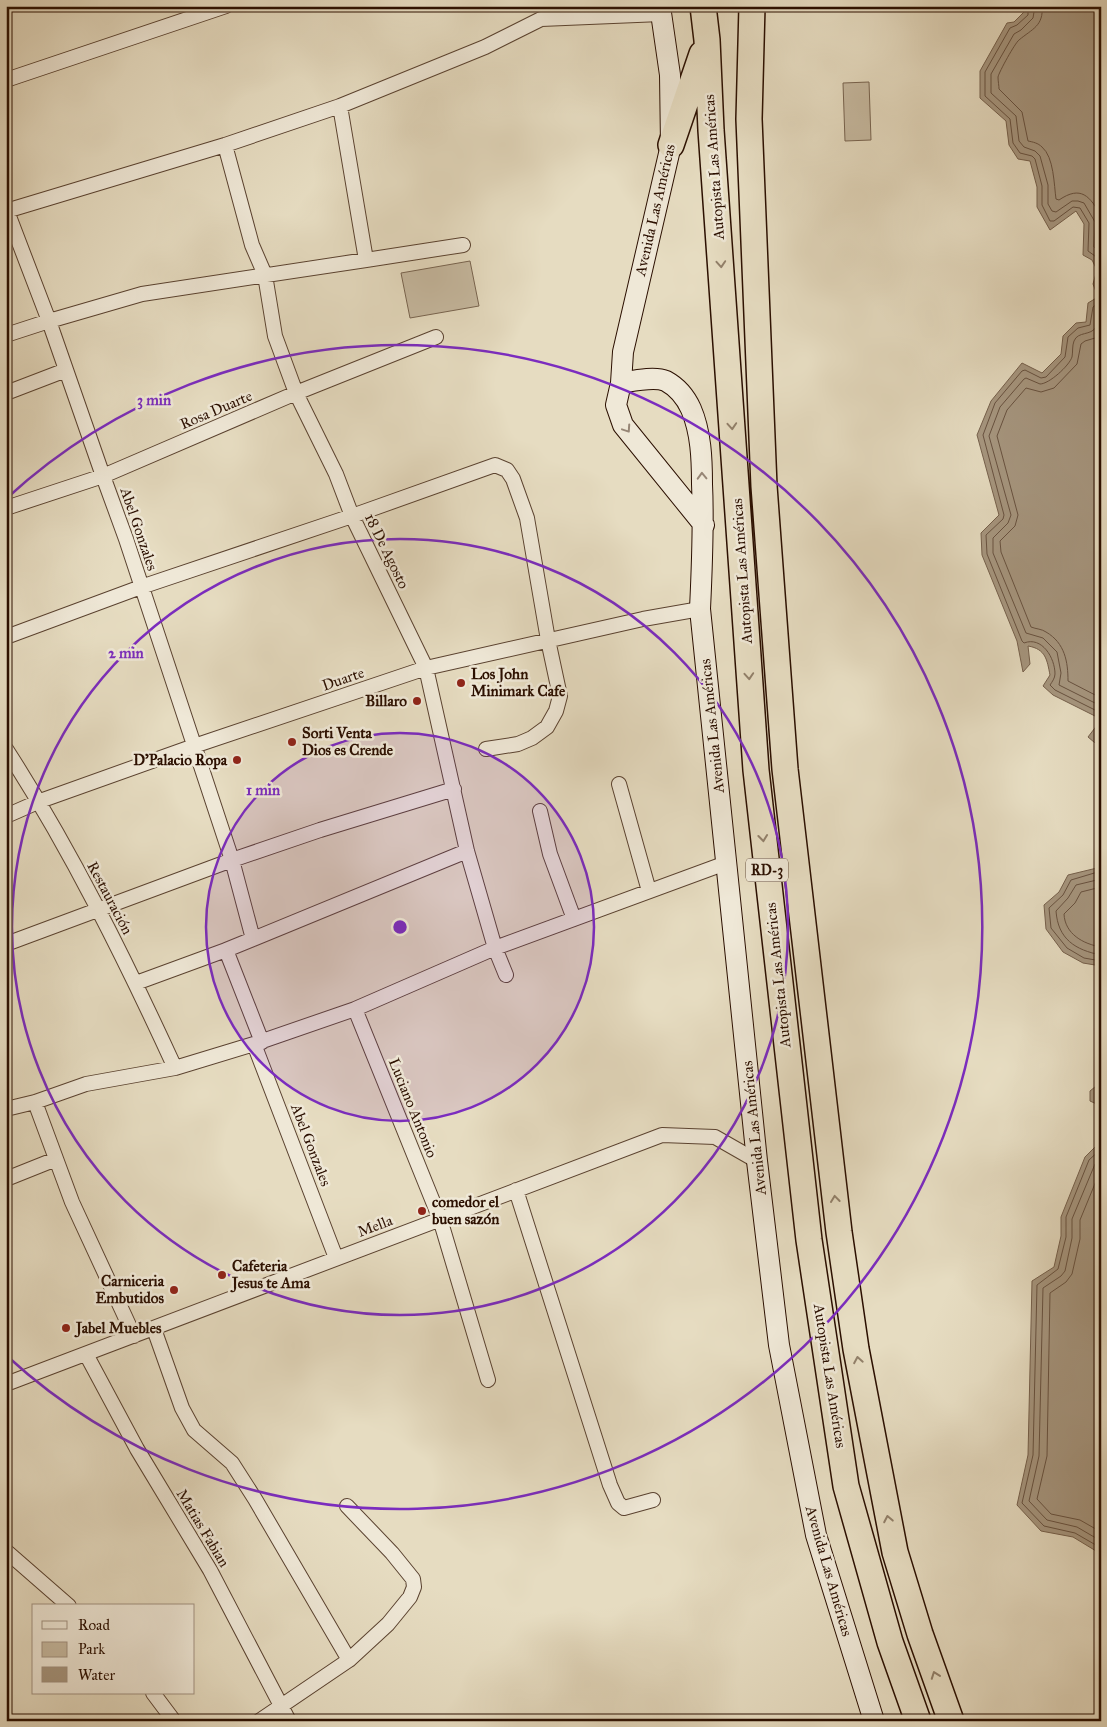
<svg xmlns="http://www.w3.org/2000/svg" width="1107" height="1727" viewBox="0 0 1107 1727" font-family="'IM FELL Great Primer',serif">
<style>
.green{fill:#c6b9a0;stroke:#786450}
.water{fill:#a6967f;stroke:#75604c}
.lines{fill:none;stroke-linecap:round;stroke-linejoin:round}
.shore{stroke:#685240;stroke-width:1}
.street-casing{stroke:#5a4230;stroke-width:16}
.secondary-casing{stroke:#2b0f00;stroke-width:22}
.highway-casing{stroke:#2b0f00;stroke-width:28}
.street{stroke:#efe8d7;stroke-width:14}
.secondary{stroke:#efe8d7;stroke-width:20}
.highway{stroke:#e6dcc1;stroke-width:25}
.oneway{stroke:#92806a}
.oneway2{stroke:#978676}
.ring{fill:none;stroke:#7b2cbf;stroke-width:2.5}
.poi-dot{fill:#8f2418;stroke:#efe8d7;stroke-width:2}
.labels{text-anchor:middle;dominant-baseline:central;stroke-width:5;stroke-linejoin:round;paint-order:stroke}
.shield{fill:#efe8d7;stroke:#665040;stroke-width:1}
.shield-label{font-size:14px;font-weight:bold;fill:#2b0f00}
.street-label{font-size:15px;fill:#2b0f00;stroke:#efe8d7}
.poi-label{font-size:15px;font-weight:bold;fill:#2b0f00;stroke:#efe8d7;text-anchor:start}
.centre{fill:#7b2cbf;stroke:#efe8d7;stroke-width:2.5}
.ring-label{font-size:15px;text-anchor:middle;font-weight:bold;fill:#7b2cbf;stroke:#efe8d7;stroke-width:5;stroke-linejoin:round;paint-order:stroke}
</style>
<rect width="100%" height="100%" fill="#e6dcc1"/>
<filter id="stains"><feTurbulence type="fractalNoise" baseFrequency=".004" numOctaves="4"/><feColorMatrix values="0 0 0 0 .2 0 0 0 0 .09 0 0 0 0 .02 0 0 0 .5 -.17"/></filter>
<radialGradient id="worn" r=".72"><stop offset=".6" stop-color="#630" stop-opacity="0"/><stop offset="1" stop-color="#630" stop-opacity=".3"/></radialGradient>
<!-- green -->
<path class="green" d="M869,82l2,58 -26,1 -2,-58z
M470,261l9,45 -69,12 -9,-45z"/>
<!-- water -->
<path class="water" d="M1024,6h77v713l-48,-24 -10,-9 7,-11c-3,-15 -4,-26 -22,-29l2,18 -7,8 -6,-31 -35,-86 -1,-22 18,-18 -22,-80 14,-34 31,-38 20,10 19,-19 2,-18 13,-13 10,-1 2,-19 10,-6 -5,-13 4,-14 -5,-10 -9,-5 1,-31 -8,-13 -26,19 -13,-23v-20l-7,-26 -12,-2 -9,-14 -3,-24 -26,-23v-27l27,-48 7,-1 10,-10z
M1101,720v28l-13,-11z
M1101,837v129l-18,-3 -20,-11 -17,-23 -2,-24 15,-13 9,-17 29,-7 -1,-28z
M1101,1082v24l-11,-5v-10z
M1101,1141v413l-28,-17 -32,-6 -24,-26 11,-50 4,-174 22,-14 7,-31v-19l24,-60z"/>
<g class="lines">
<!-- shore -->
<path class="shore" d="M1028,6v9l-11,10 -7,3 -25,44v24l25,23 3,24 7,10 12,3 3,3 7,27v19l8,16h4l19,-14 7,1 9,15 -1,28 7,5 6,11
M1035,6l-2,12 -12,12 -7,4 -23,40v19l25,23 3,25 5,6 11,4 5,5 8,29v19l4,7 4,1 16,-11h6l6,2 11,19 -1,25 7,6
M1042,6c2,20 -10,23 -23,34 -4,3 -20,32 -21,37 0,4 1,9 1,12l23,23 6,29c5,1 10,2 14,6 12,10 12,38 14,52l3,1c22,-15 31,-4 42,16
M1101,301l-8,6 -3,18 -12,3 -10,9 -3,20 -19,20 -5,1 -16,-8 -3,1 -27,32 -12,32 21,80 -1,4 -17,16 1,19 35,87 2,2c18,-7 31,15 31,31 0,4 -3,8 -5,11l5,5 46,23
M1101,309c-5,5 -2,12 -5,18 -5,9 -18,4 -22,14 -2,5 -1,11 -2,16 -3,9 -23,27 -32,27l-14,-6 -2,1 -24,28 -11,29 22,79 -3,8 -15,15v15l33,80 17,5 14,14 4,21 -2,12 42,21
M1101,333l-6,5 -10,3 -4,3 -4,20 -23,24 -13,4 -15,-4 -19,22 -10,26 21,79 -3,11 -15,15 1,11 30,75c5,2 11,2 15,5 19,11 22,30 22,49l33,17
M1101,871l-30,9 -8,15 -14,13 2,20 16,20 17,10 17,3
M1101,879l-25,6 -8,13 -12,13c2,28 19,39 45,44
M1101,887l-20,5 -6,11 -11,11c1,20 19,30 37,33
M1101,1149l-12,11 -23,57v20l-8,32 -21,16 -4,170 -11,48 22,23 31,7 26,15
M1101,1158l-6,6 -23,55v19l-7,33 -4,5 -18,12 -4,168 -10,45 18,19 30,7 24,14
M1101,1169l-21,51v19l-8,35 -6,8 -16,11 -3,163 -10,43 14,15 29,6 21,12"/>
<defs>
<path id="street" d="M6,80l220,-74
M225,145l27,100 13,30 10,61 21,57 40,81 16,42 74,152 41,183 28,97 11,27
M6,211l219,-66 115,-39 145,-59 56,-28 120,-5
M7,211l42,110 54,155 23,63 106,321 21,79 -27,11 36,92
M366,260l97,-15
M6,335l43,-14 93,-27 224,-34 -26,-154
M6,393l60,-23
M6,508l97,-32 193,-83 140,-56
M6,637l135,-50 211,-71 143,-51 12,5 6,9 14,39 21,122 12,56 -4,15 -9,16 -15,11 -14,6 -32,5
M6,749c65,101 119,210 169,319
M619,784l30,107
M540,811l10,43 24,65
M6,816l34,-15 154,-55 232,-78 217,-49 57,-10
M253,939l214,-88
M6,944l226,-84 88,-30 134,-41
M136,983l90,-33
M355,1009l85,210 48,161
M254,1044l82,214
M35,1102l37,100 62,134
M6,1109l29,-7 51,-18 89,-16 79,-24 101,-35 140,-61 231,-85
M6,1179l50,-20
M516,1190l94,295 8,18 6,5 29,-8
M154,1329l28,79 12,22 38,33 23,36 94,161
M86,1354l51,95 73,121 79,151
M6,1384l656,-249 53,2 42,24
M6,1551l63,55
M153,1693l21,28
M259,1721l90,-61 39,-36 22,-27 4,-10 -1,-8 -21,-26 -45,-47"/>
<path id="secondary" d="M660,6l10,69 1,70 -48,207 -2,31 -5,22 7,20 81,100
M621,383c12,-2 33,-7 45,-2 11,6 20,17 25,28 10,23 11,50 11,75 2,42 0,83 -2,125l57,552 22,184 37,190 58,186"/>
<path id="highway" d="M703,6l4,34 4,90 45,640 53,470 37,246 44,156 28,79
M752,6l-3,113 15,367 21,283 54,463 17,117 39,203 25,82 31,87
M671,145l31,-91"/>
</defs>
<!-- street casing -->
<use href="#street" class="street-casing"/>
<!-- secondary casing -->
<use href="#secondary" class="secondary-casing"/>
<!-- highway casing -->
<use href="#highway" class="highway-casing"/>
<!-- street -->
<use href="#street" class="street"/>
<!-- secondary -->
<use href="#secondary" class="secondary"/>
<!-- highway -->
<use href="#highway" class="highway"/>
</g>
<!-- one-way arrows -->
<defs><path id="oneway-chevron" d="M-2-3.5L2.5 0L-2 3.5" fill="none" stroke-width="1.6" stroke-linecap="round" stroke-linejoin="round" transform="scale(1.25)"/></defs>
<g class="oneway">
<use href="#oneway-chevron" transform="translate(721 264) rotate(86)"/>
<use href="#oneway-chevron" transform="translate(732 426) rotate(86)"/>
<use href="#oneway-chevron" transform="translate(749 676) rotate(86)"/>
<use href="#oneway-chevron" transform="translate(763 838) rotate(84)"/>
<use href="#oneway-chevron" transform="translate(835 1199) rotate(-97)"/>
<use href="#oneway-chevron" transform="translate(858 1360) rotate(-100)"/>
<use href="#oneway-chevron" transform="translate(888 1519) rotate(-101)"/>
<use href="#oneway-chevron" transform="translate(935 1675) rotate(-110)"/>
</g>
<g class="oneway2">
<use href="#oneway-chevron" transform="translate(627 429) rotate(56)"/>
<use href="#oneway-chevron" transform="translate(702 476) rotate(-92)"/>
</g>
<!-- distance rings -->
<circle cx="400" cy="927" r="194" fill="#7b2cbf" fill-opacity=".12"/>
<g class="ring">
<circle cx="400" cy="927" r="194"/>
<circle cx="400" cy="927" r="388"/>
<path d="M7 498A582 582 0 1 1 7 1356"/>
</g>
<!-- markers -->
<g class="poi-dot">
<circle cx="461" cy="683" r="5"/>
<circle cx="417" cy="701" r="5"/>
<circle cx="292" cy="742" r="5"/>
<circle cx="237" cy="760" r="5"/>
<circle cx="422" cy="1211" r="5"/>
<circle cx="222" cy="1275" r="5"/>
<circle cx="174" cy="1290" r="5"/>
<circle cx="66" cy="1328" r="5"/>
</g>
<g class="labels">
<!-- shield labels -->
<rect class="shield" x="746" y="858.5" width="42" height="23" rx="4"/>
<g class="shield-label">
<text x="767" y="870">RD-3</text>
</g>
<!-- street labels -->
<g class="street-label">
<text transform="translate(714 167) rotate(-94)">Autopista Las Américas</text>
<text transform="translate(655 210) rotate(-77)">Avenida Las Américas</text>
<text transform="translate(216 410) rotate(-23)">Rosa Duarte</text>
<text transform="translate(139 529) rotate(71)">Abel Gonzales</text>
<text transform="translate(387 551) rotate(64)">18 De Agosto</text>
<text transform="translate(742 571) rotate(-94)">Autopista Las Américas</text>
<text transform="translate(343 679) rotate(-19)">Duarte</text>
<text transform="translate(712 726) rotate(-96)">Avenida Las Américas</text>
<text transform="translate(110 898) rotate(62)">Restauración</text>
<text transform="translate(778 975) rotate(-96)">Autopista Las Américas</text>
<text transform="translate(413 1108) rotate(68)">Luciano Antonio</text>
<text transform="translate(754 1128) rotate(-96)">Avenida Las Américas</text>
<text transform="translate(311 1145) rotate(69)">Abel Gonzales</text>
<text transform="translate(375 1226) rotate(-21)">Mella</text>
<text transform="translate(830 1376) rotate(81)">Autopista Las Américas</text>
<text transform="translate(203 1528) rotate(59)">Matias Fabian</text>
<text transform="translate(829 1571) rotate(74)">Avenida Las Américas</text>
</g>
<!-- poi labels -->
<g class="poi-label">
<text x="471" y="674">Los John<tspan x="471" dy="17">Minimark Cafe</tspan></text>
<text x="407" y="701" text-anchor="end">Billaro</text>
<text x="302" y="733">Sorti Venta<tspan x="302" dy="17">Dios es Crende</tspan></text>
<text x="227" y="760" text-anchor="end">D'Palacio Ropa</text>
<text x="432" y="1202">comedor el<tspan x="432" dy="17">buen sazón</tspan></text>
<text x="232" y="1266">Cafeteria<tspan x="232" dy="17">Jesus te Ama</tspan></text>
<text x="164" y="1281" text-anchor="end">Carniceria<tspan x="164" dy="17">Embutidos</tspan></text>
<text x="76" y="1328">Jabel Muebles</text>
</g>
</g>
<circle cx="400" cy="927" r="8" class="centre"/>
<g class="ring-label">
<text x="154" y="405">3 min</text>
<text x="126" y="658">2 min</text>
<text x="263" y="795">1 min</text>
</g>
<!-- margin -->
<rect width="1107" height="1727" fill="none" stroke="#e6dcc1" stroke-width="25"/>
<rect x="8" y="8" width="1092" height="1712" fill="none" stroke="#2b0f00" stroke-width="2.5"/>
<rect x="12" y="12" width="1082" height="1702" fill="none" stroke="#2b0f00"/>
<!-- legend -->
<rect x="32" y="1604" width="162" height="90" fill="#efe8d7" stroke="#a19181"/>
<rect x="42" y="1621" width="25" height="8" fill="#efe8d7" stroke="#a19181"/>
<text x="78" y="1630" font-size="15" fill="#2b0f00">Road</text>
<rect x="42" y="1642" width="25" height="15" fill="#c6b9a0" stroke="#a19181"/>
<text x="78" y="1654" font-size="15" fill="#2b0f00">Park</text>
<rect x="42" y="1667" width="25" height="15" fill="#a6967f" stroke="#a19181"/>
<text x="78" y="1680" font-size="15" fill="#2b0f00">Water</text>
<rect width="100%" height="100%" filter="url(#stains)"/>
<rect width="100%" height="100%" fill="url(#worn)"/>
</svg>
